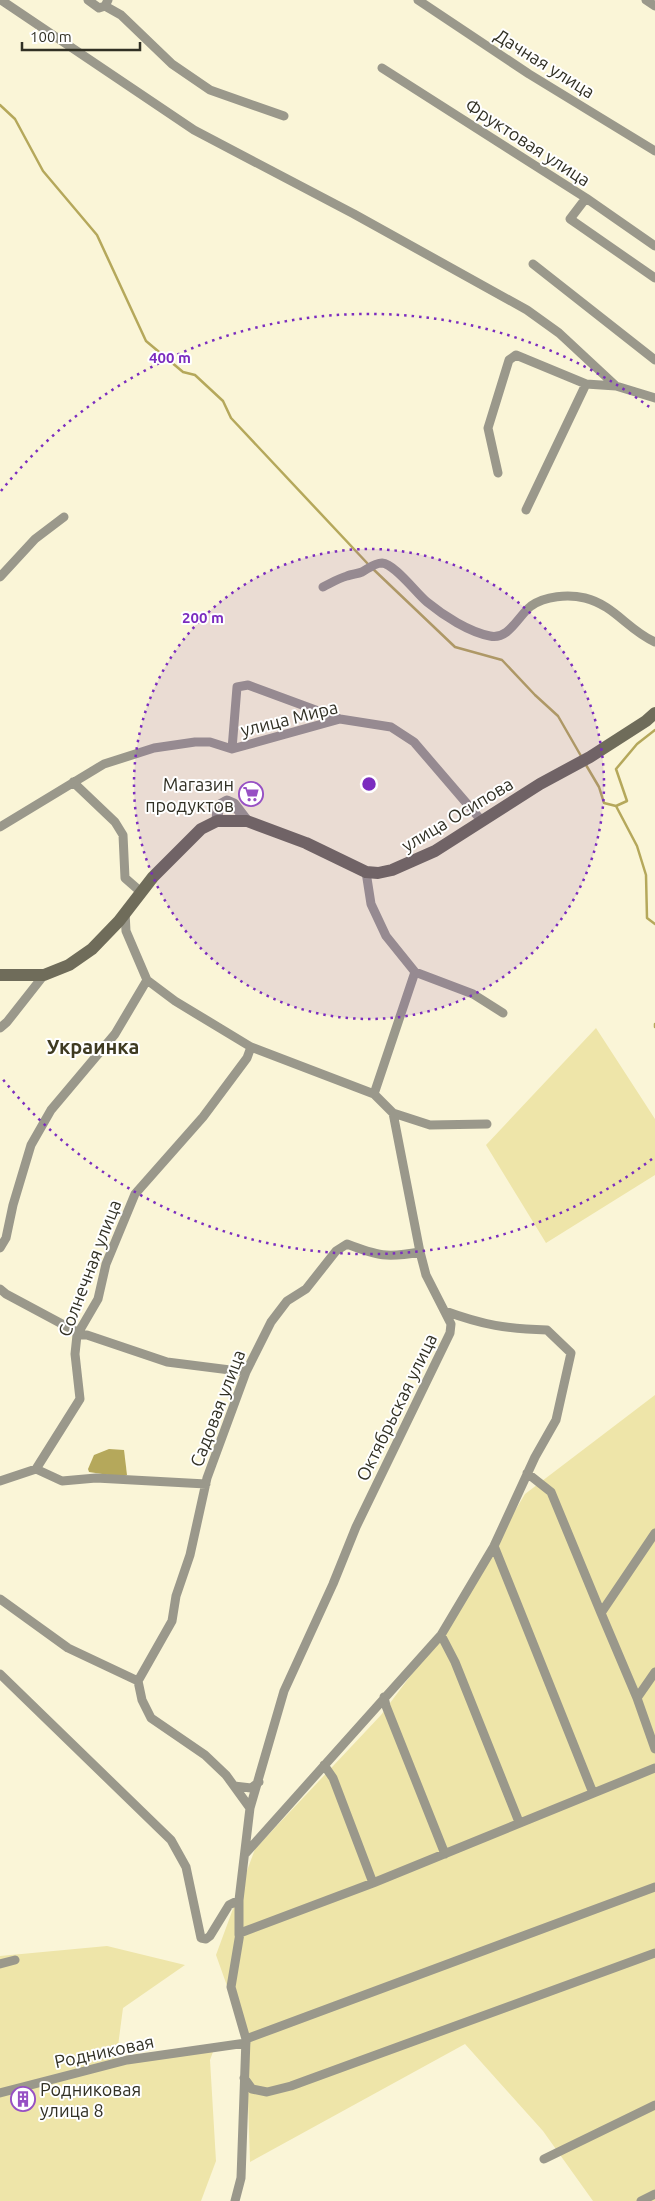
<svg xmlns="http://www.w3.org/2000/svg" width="655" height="2201" viewBox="0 0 655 2201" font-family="Ubuntu,sans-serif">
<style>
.green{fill:#eee5a9}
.water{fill:#b5a85b}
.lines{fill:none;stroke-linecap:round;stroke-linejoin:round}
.stream{stroke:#b5a85b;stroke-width:2.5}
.minor{stroke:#9a988b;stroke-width:9}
.tertiary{stroke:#9a988b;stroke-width:11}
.secondary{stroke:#6f6c5a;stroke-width:12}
.ring{fill:none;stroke:#7b2cbf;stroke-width:2.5;stroke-dasharray:2.5 5}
.labels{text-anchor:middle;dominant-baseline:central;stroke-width:4;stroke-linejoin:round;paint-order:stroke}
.street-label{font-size:18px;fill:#313024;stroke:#fff}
.poi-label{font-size:18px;fill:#313024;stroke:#fff;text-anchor:end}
.quarter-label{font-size:20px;font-weight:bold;fill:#3e3a21;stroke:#fff}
.centre{fill:#7b2cbf;stroke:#fff;stroke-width:2.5}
.ring-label{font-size:15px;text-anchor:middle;font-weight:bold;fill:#7b2cbf;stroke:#fff;stroke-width:4;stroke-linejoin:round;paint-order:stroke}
</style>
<rect width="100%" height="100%" fill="#faf5d7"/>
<!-- green -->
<path class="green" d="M596,1028l59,91v56l-109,68 -60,-98z
M655,1395v806h-62l-50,-70 -78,-87 -215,118 -4,-123 -30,-84 39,-106 126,-134 60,-80 84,-141z
M107,1946l78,19 -62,43 -7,53 98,-12 -4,11 6,101 -15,40h-201v-245z"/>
<!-- water -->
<path class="water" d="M109,1449l15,1 3,25 -5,2 -33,-5 -1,-3 6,-14z"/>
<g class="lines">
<!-- stream -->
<path class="stream" d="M0,105l15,14 28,52 54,64 49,106 37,31 12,3 28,26 8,17 137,146
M372,568l83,79 47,13 33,35 23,21 23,40
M586,765l13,22 5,16 12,3 21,40 9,29 1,43 8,6
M616,806l11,-5 -11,-32 21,-25 18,-14
M655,1024v3"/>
<!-- minor -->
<path class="minor" d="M1,0l193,130 160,84 173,96 32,23 57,53
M88,0l11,8 6,-2
M108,0l-3,6 16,9 51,49 38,26 74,26
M418,0l111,74 126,77
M646,0l9,6
M382,68l204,130 69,48
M586,198l-16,21 85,59
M533,264l122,96
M498,473l-10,-45 21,-68 7,-5 70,29 30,2 39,12
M526,510l60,-126
M0,577l35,-38 29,-22
M323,587c8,-4 16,-9 24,-11 5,-2 10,-2 15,-4 6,-3 12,-9 20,-9 13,1 34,30 45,39 17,14 42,30 63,34 19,4 28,-20 41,-30 14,-10 37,-12 54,-8 29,7 44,33 70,44
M232,749l5,-62 11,-2 92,34
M73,782l42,40 8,13 2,43 16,14
M0,827l104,-63 50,-16 41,-6h15l22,7 108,-30 51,8 23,15 67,78
M125,912l1,19 21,49 28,21 76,46 123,47
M415,972l58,22 30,19
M0,1028l7,-6 37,-47
M393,1113l37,12 57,-1
M0,1248l6,-10 7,-33 18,-60 20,-35 64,-76 32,-54
M0,1289l6,5 71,38v3h10l80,27 79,10
M36,1469l44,-70 -5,-45 2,-19 21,-36 8,-35 29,-70 68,-77 44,-59 4,-11
M527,1473l24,19 50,121
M0,1481l36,-12 26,12 34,-3 110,6
M655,1533l-54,80 36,85 18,-26
M494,1546l99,247
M0,1599l68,49 70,33
M441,1635l14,27 64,160
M0,1674l171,166 15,27 15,71 5,1 4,-3 19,-31 10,-5
M138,1681l34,-60 4,-25 14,-41 17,-77 39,-106 25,-50 16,-21 19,-12 30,-38 11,-7c31,12 40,14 73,8
M138,1681l4,19 9,18 54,37 21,20 24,33
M384,1697l2,9 59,148
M637,1698l18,51
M324,1765l9,13 40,105
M655,1768l-282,115 -133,50 -9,54 15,52 409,-152
M234,1786l17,2 8,-6
M245,1854l196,-219 53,-89 41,-89 21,-37 15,-67 -24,-23c-40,-1 -64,-5 -102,-19
M239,1935v-35l11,-92 34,-117 49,-107 23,-57 94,-194 1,-9 -25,-49 -6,-23 -27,-139 -19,-19 41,-122 -29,-36 -15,-32 -5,-32
M0,1964l15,-4
M244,2078l8,11 15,3 24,-6 364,-133
M0,2093l127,-33 119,-17
M544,2159l111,-54
M235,2201l6,-23 5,-139
M641,2201l14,-7"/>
<!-- tertiary -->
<path class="tertiary" d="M217,821l1,-15 9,-5 7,3 13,17"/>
<!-- secondary -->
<path class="secondary" d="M0,975h44l25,-10 23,-16 27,-28 34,-44 48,-48 16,-8h30l59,22 60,29 12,1 14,-3 43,-19 105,-67 50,-27 56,-36 9,-8"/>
</g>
<!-- distance rings -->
<circle cx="369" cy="784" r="235" fill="#7b2cbf" fill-opacity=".12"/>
<g class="ring">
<circle cx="369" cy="784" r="235"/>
<path d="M652 1159A470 470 0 0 1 1 1077M1 491A470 470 0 0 1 652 409"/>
</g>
<!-- icons -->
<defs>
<symbol id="supermarket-ring" viewBox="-11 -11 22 22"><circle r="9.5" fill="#fff" stroke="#9750c4" stroke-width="1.5"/><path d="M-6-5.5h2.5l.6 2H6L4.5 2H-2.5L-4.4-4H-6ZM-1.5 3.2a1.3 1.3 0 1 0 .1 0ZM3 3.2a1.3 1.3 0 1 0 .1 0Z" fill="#9750c4"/></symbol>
<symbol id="building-ring" viewBox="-11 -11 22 22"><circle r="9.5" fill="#fff" stroke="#9750c4" stroke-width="1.5"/><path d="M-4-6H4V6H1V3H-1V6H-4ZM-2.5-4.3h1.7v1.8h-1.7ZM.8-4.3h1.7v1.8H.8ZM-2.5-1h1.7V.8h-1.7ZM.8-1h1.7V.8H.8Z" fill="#9750c4"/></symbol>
</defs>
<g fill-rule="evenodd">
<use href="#supermarket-ring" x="237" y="780" width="28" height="28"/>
<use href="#building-ring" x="9" y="2085" width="28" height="28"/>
</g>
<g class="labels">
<!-- street labels -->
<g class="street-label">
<text transform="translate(545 63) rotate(32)">Дачная улица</text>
<text transform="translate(528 142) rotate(33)">Фруктовая улица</text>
<text transform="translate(289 718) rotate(-14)">улица Мира</text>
<text transform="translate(457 814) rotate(-31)">улица Осипова</text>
<text transform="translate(89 1268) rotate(-69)">Солнечная улица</text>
<text transform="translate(396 1407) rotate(-64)">Октябрьская улица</text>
<text transform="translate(217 1408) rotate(-69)">Садовая улица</text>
<text transform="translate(104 2051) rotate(-12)">Родниковая</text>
</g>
<!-- poi labels -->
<g class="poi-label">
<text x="234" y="784">Магазин<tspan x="234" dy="21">продуктов</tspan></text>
<text x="40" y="2089" text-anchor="start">Родниковая<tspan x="40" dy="21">улица 8</tspan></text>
</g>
<!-- quarter labels -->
<g class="quarter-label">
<text x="93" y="1046">Украинка</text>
</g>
</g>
<circle cx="369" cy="784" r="8" class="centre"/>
<g class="ring-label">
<text x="170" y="363">400 m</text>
<text x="203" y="623">200 m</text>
</g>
<!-- scale -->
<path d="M22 42v8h118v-8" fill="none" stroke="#313024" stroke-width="2.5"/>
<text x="30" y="42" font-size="15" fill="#313024" stroke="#ffffff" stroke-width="4" paint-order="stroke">100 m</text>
</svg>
